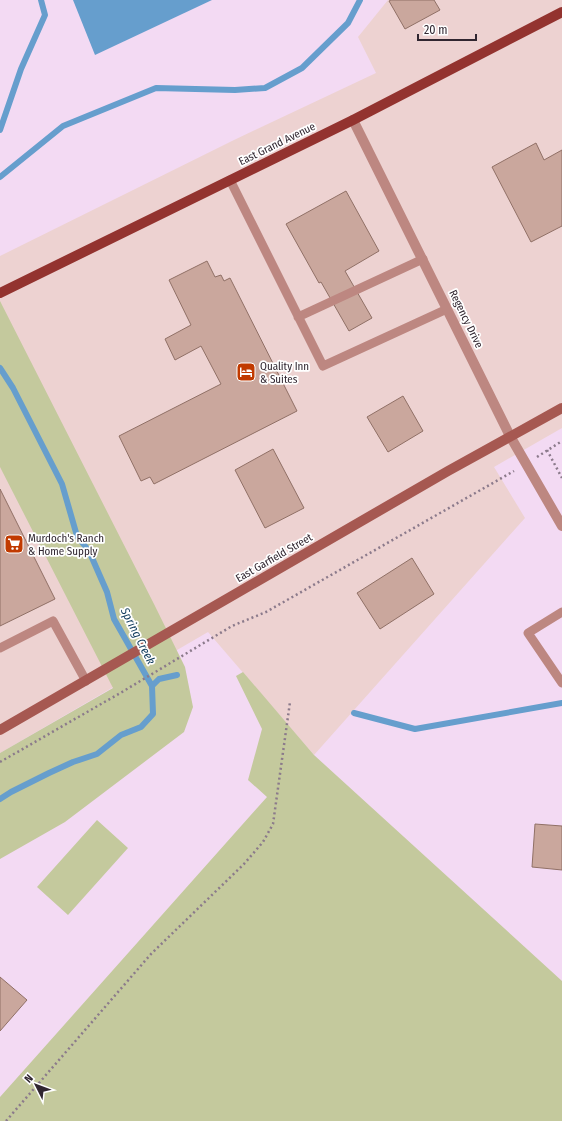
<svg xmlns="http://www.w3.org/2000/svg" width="562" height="1121" viewBox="0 0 562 1121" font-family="'Fira Sans Condensed',sans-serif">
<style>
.commercial{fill:#edd2d1}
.green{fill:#c4c99d}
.water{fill:#669ecd}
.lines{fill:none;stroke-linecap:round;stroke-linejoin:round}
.stream{stroke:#669ecd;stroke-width:6}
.building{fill:#caa79d;stroke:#907066}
.path{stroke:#8b7a8b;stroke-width:2.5;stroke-dasharray:2 3;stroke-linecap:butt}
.lane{stroke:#bd8781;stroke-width:9}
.street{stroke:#bd8781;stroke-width:10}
.secondary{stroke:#a65851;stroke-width:10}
.primary{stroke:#93332f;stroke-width:10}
.labels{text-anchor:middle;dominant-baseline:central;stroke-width:3.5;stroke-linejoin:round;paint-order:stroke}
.street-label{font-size:11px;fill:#302630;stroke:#fff}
.poi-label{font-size:11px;fill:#302630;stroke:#fff;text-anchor:start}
.water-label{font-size:12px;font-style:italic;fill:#0f3a5b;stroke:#fff}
</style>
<rect width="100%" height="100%" fill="#f3daf3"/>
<!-- commercial -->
<path class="commercial" d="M388,0h174v428l-68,39 31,51 -211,237 -106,-123 -208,121v-497l234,-116 142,-67 -18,-36z"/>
<!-- green -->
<path class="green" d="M0,301l154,303 31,63 8,40 -9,25 -119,90 -65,37v-106l113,-65 -113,-221z
M243,672l71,83 248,226v140h-562v-24l267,-300 -19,-17 14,-51 -26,-53z
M97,820l31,28 -60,67 -31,-28z"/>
<!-- water -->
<path class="water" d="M73,0h139l-117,55z"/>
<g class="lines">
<!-- stream -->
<path class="stream" d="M0,130l21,-61 24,-54 -4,-15
M0,177l63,-51 93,-38 79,2 30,-2 37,-20 46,-45 12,-23
M0,368l13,20 49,96 15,52 12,15 18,41 7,27 38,67 1,28 -12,13 -20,8 -24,19 -24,8 -24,11 -38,19 -11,7
M152,686l7,-7 18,-4
M354,713l61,16 147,-26"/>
</g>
<!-- building -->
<path class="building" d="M391,0h43l6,10 -35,19 -16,-28z
M536,143l8,17 18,-10v76l-31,16 -39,-75z
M346,191l33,60 -34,20 27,47 -23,13 -28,-49 -2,1 -33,-59z
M207,261l8,16 6,-2 3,6 6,-3 67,133 -143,73 -4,-7 -9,4 -22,-45 102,-52 -20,-38 -26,14 -10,-21 26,-14 -22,-45z
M403,396l20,35 -35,21 -21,-35z
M273,449l31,59 -39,20 -30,-58z
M0,489l55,110 -55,27z
M412,558l22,36 -54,35 -23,-36z
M535,824l27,2v44l-30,-3z
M0,977l27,23 -27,31z"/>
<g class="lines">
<!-- path -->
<path class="path" d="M547,450l15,28
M537,457l25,-16
M0,762l122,-70 110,-66 34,-14 248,-141
M6,1121l145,-167 93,-90 19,-22 10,-18 17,-122"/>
<!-- lane -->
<path class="lane" d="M230,180l93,186 124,-57
M298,317l125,-58
M562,612l-34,21 34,50
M0,648l53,-27 33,60"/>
<!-- street -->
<path class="street" d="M353,120l157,316 52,90"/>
<!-- secondary -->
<path class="secondary" d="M0,730l448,-259 114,-63"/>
<!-- primary -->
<path class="primary" d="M0,293l353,-173 209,-108"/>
</g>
<!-- icons -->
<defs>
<symbol id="hotel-square" viewBox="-11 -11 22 22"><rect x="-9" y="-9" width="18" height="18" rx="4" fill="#c13a00" stroke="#fff"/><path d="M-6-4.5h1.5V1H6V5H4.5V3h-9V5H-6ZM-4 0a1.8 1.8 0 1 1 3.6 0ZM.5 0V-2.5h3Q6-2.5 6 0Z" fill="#fff"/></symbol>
<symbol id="supermarket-square" viewBox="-11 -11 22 22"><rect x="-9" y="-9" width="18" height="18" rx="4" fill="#c13a00" stroke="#fff"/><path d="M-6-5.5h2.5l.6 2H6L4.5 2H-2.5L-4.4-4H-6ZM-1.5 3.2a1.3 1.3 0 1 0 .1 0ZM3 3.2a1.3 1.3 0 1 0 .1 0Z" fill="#fff"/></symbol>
</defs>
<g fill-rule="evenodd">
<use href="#hotel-square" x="235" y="361" width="22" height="22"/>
<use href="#supermarket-square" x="3" y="533" width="22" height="22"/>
</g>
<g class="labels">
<!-- street labels -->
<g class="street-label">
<text transform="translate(277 144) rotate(-26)">East Grand Avenue</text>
<text transform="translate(466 319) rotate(64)">Regency Drive</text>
<text transform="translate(274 558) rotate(-30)">East Garfield Street</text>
</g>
<!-- poi labels -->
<g class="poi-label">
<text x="260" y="366">Quality Inn<tspan x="260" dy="13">&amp; Suites</tspan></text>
<text x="28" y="538">Murdoch's Ranch<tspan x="28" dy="13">&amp; Home Supply</tspan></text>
</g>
<!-- water labels -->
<g class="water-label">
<text transform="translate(138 636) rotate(63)">Spring Creek</text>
</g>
</g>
<!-- north arrow -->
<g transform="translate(36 1085) rotate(312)" stroke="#ffffff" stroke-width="3" paint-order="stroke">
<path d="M0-3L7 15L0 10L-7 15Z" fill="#302630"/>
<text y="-6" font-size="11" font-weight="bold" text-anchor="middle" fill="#302630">N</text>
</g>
<!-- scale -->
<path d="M418 34v6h58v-6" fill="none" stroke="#302630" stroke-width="2"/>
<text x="424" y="34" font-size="12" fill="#302630" stroke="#ffffff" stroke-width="3" paint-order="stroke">20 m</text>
</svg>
